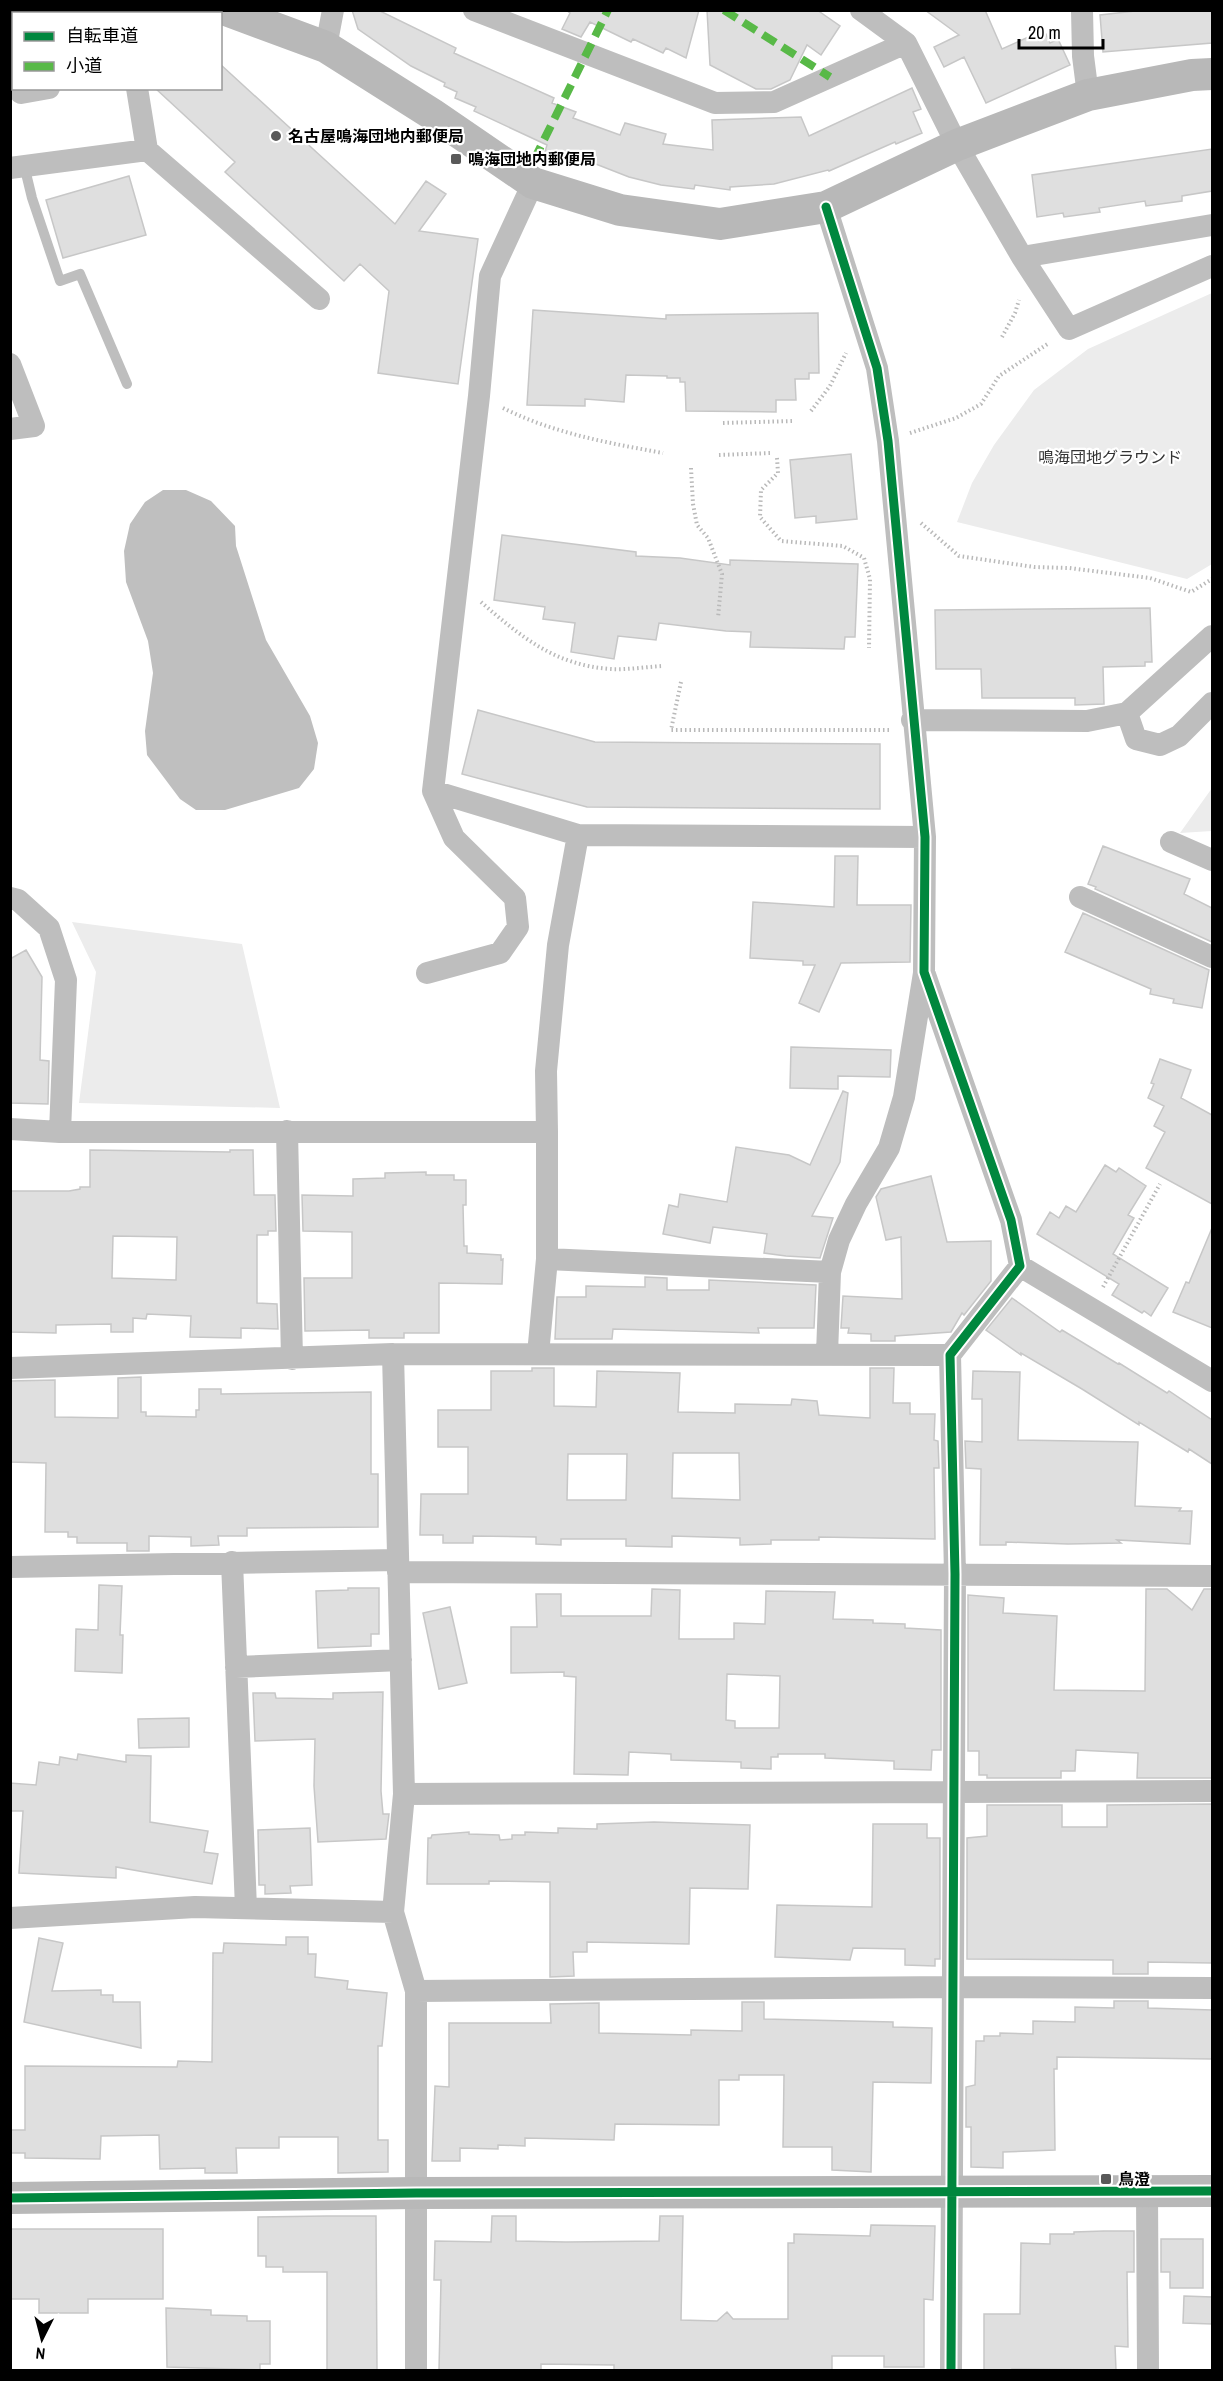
<svg xmlns="http://www.w3.org/2000/svg" width="1223" height="2381" viewBox="0 0 1223 2381" font-family="'Archivo Narrow','Noto Sans JP',sans-serif">
<style>
.green{fill:#ececec}
.water{fill:#bfbfbf}
.building{fill:#dfdfdf;stroke:#c7c7c7;stroke-width:1.5;fill-rule:evenodd}
.lines{fill:none;stroke-linecap:round;stroke-linejoin:round}
.path{stroke:#b9b9b9;stroke-width:4;stroke-dasharray:1.5 3;stroke-linecap:butt}
.lane{stroke:#bebebe;stroke-width:10}
.street{stroke:#bebebe;stroke-width:22}
.secondary{stroke:#b8b8b8;stroke-width:32}
.quiet{stroke:#58b947;stroke-width:8;stroke-dasharray:15 8;stroke-linecap:butt}
.cycleway-casing{stroke:#fff;stroke-width:13}
.cycleway{stroke:#00873e;stroke-width:9}
.poi-dot{fill:#595959;stroke:#fff;stroke-width:2}
.labels{text-anchor:middle;dominant-baseline:central;stroke-width:4.5;stroke-linejoin:round;paint-order:stroke}
.poi-label{font-size:16px;font-weight:bold;fill:#000;stroke:#fff;text-anchor:start}
.park-label{font-size:16px;fill:#333;stroke:#fff}
</style>
<rect width="100%" height="100%" fill="#fff"/>
<!-- green -->
<path class="green" d="M1212,293v271l-25,15 -230,-57 15,-39 22,-38 40,-55 54,-41z
M1212,788v43l-32,2z
M72,922l170,22 38,164 -201,-5 17,-131z"/>
<!-- water -->
<path class="water" d="M163,490h23l25,11 24,25 1,20 30,94 44,76 8,27 -4,26 -15,19 -74,22h-29l-16,-11 -33,-44 -2,-24 8,-58 -5,-32 -22,-59 -2,-31 6,-27 15,-22z"/>
<!-- building -->
<path class="building" d="M352,10h26l78,38 -2,5 100,45 -2,5 24,9 -3,6 47,17 5,-12 41,11 -3,10 50,6 -1,-30 89,-3 8,19 103,-48 9,21 -8,3 9,21 -26,11 -1,-2 -66,29 -1,-1 -54,14 -44,3v3l-35,-5 -1,4 -33,-4 -32,-8 -46,-18 -2,6 -36,-13 2,-7 -73,-34 2,-4 -21,-9 2,-6 -13,-6 1,-3 -34,-17 -53,-37z
M566,10h133l-13,48 -20,-10 -3,5 -30,-14 -2,3 -41,-20 -9,15 -19,-8 8,-16z
M707,10h110l23,16 -19,29 -14,-10 -17,35 -19,9h-15l-46,-24z
M925,10h60l17,39 42,-19 6,13 8,-4 12,26 -84,38 -22,-46 -20,10 -10,-20 25,-12z
M1144,10h68v33l-109,9 -3,-37z
M220,64l175,160 31,-43 20,13 -27,37 59,8 -20,145 -80,-11 11,-82 -29,-27 -16,17 -119,-109 10,-10 -80,-74h65z
M1212,149v42l-30,5v5l-36,5 -1,-5 -46,7 1,4 -36,5 -1,-4 -26,4 -5,-42z
M129,176l17,59 -83,23 -17,-58z
M533,310l133,9v-4l152,-2 1,60h-10v6h-14l1,21h-20v12l-90,-1 -1,-29h-5v-4h-13v-2l-41,-1 -2,27 -39,-3v7l-58,-1z
M851,454l6,65 -41,4v-7l-21,2 -5,-58z
M502,535l134,17v4l44,2 50,7v-5l128,4 -3,73h-10l-1,12 -94,-2 1,-15 -25,-1 -67,-8 -3,17 -38,-4 -4,23 -43,-7 4,-29 -32,-4 2,-12 -51,-7z
M1150,608l2,54h-7v4l-42,1 1,37 -29,1v-7h-93l-1,-29h-45l-1,-59z
M478,710l117,32 285,2v65l-293,-2 -125,-33z
M1103,846l87,33 -6,15 28,14v34l-117,-53 1,-2 -8,-3z
M835,856h23l-1,49h54l-1,57 -69,1 -22,49 -20,-9 16,-38h-12v-4l-53,-3 3,-56 81,5z
M1083,913l126,57 -7,38 -29,-5 1,-4 -24,-5 1,-5 -86,-37z
M26,950l16,27 -2,83 9,1 -1,43 -38,-1v-144z
M791,1047l100,3 -1,27 -52,-1v13l-48,-1z
M1160,1059l31,11 -10,28 31,17v89l-66,-36 19,-36 -11,-6 10,-20 -16,-8 6,-14 -3,-1z
M843,1091l5,2 -8,69 -28,54 21,2 -13,40 -34,-2 -22,-3 3,-19 -54,-7 -3,16 -47,-9 6,-29 9,2 2,-13 47,8 9,-55 53,8 21,10z
M90,1150l140,2v-2h23l1,45h21l1,36h-8v4h-11v68l20,1 1,25 -37,-1v10l-51,-1 1,-21 -44,-2 -1,5 -13,-1v14h-22v-8l-55,1v8l-46,-1v-141h59l11,-2v-2h10zM113,1236l64,1 -1,43 -64,-2z
M1105,1165l11,7 3,-4 27,18 -18,29 6,3 -21,36 55,34 -17,28 -7,-5 -2,2 -30,-18 7,-11 -82,-50 13,-22 9,6 7,-12 10,6z
M426,1172v3h28v5h12v25h-3l1,41h3v7l34,2v5l2,-1 -1,25 -63,-1v50h-35v5h-35v-8l-64,1 -1,-53h48v-46l-49,-1 -1,-36 51,1v-17l32,-1v-5z
M931,1176l16,66 44,-1v40l-27,34 -2,-2 -11,19 -56,4v5h-24v-7l-23,-1 1,-5h-8l2,-32 59,3 -1,-62 -15,3 -10,-43 5,-8z
M1212,1228v100l-39,-16 13,-30 3,1z
M645,1277l22,1v12h42v-10l107,5 -2,43h-56l1,5 -146,-4 -1,10h-57l2,-42h29v-11l59,1z
M1012,1298l48,34 2,-2 56,34 1,-1 48,30 2,-2 43,29v44l-23,-15 -1,3 -49,-30v3l-57,-36 -61,-36v2l-35,-25z
M532,1368h22v38l42,1 1,-36 83,2 -2,39 57,1v-9l56,1 1,-6 25,2 2,14 51,3v-50h24l-1,35h17v11h25l-1,26 4,1 1,27h-5l1,71 -116,-2v3h-48v4l-31,1v-7l-68,-2v11l-46,-1v-7h-65v6l-25,-1v-7l-63,-1v7h-30v-8h-23l1,-41h47v-47h-30v-37h53v-39h41zM673,1453h66l1,47 -68,-2zM568,1454h59l-1,46h-59z
M973,1371l47,1 -2,68 120,2 -3,64 46,2 -2,3h13l-2,33 -73,-4 4,3 -53,1 -62,-2v3h-26l1,-76 -15,-1 -1,-27 17,1v-43h-10z
M141,1377v35h5v4l50,1v-7h3v-21h22v5l150,-2v82h7v53l-131,1v8h-29l1,9 -28,1v-9l-42,-1v15h-22v-8h-50v-6h-9v-5h-23l1,-69 -36,-1v-81l45,-1v37l63,1v-40z
M99,1585l23,1 -2,49h3l-1,38 -47,-2 1,-42 22,1z
M348,1588h31v46h-8v12l-53,2 -2,-57 32,-1z
M652,1589l28,1 -1,49h55v-16l31,1 1,-33 69,1 -2,27 40,1v3l32,1v4l36,2v120h-9l-1,20 -37,-1v-8l-69,-3v-4h-47v3h-7v12l-30,-1v-6l-70,-2v-6l-42,-2 -1,23 -54,-1 2,-97 -12,-1v-4l-53,1v-46h26l-1,-33h25v22h90zM727,1674l53,2 -1,52h-44v-7l-9,-1z
M1146,1589h21l25,21 12,-21h8v189h-75l1,-25 -62,-3 -1,21h-14v7h-74v-3h-8v-24h-11v-156l36,3 -1,15 54,3 -3,74 91,1z
M450,1607l17,76 -28,6 -16,-76z
M383,1692l-2,99 2,23h6l-3,25 -68,3 -4,-56 1,-47 -60,2 -2,-48h22l1,5 57,1v-6z
M189,1718v29l-50,1 -1,-29z
M78,1754l48,8v-7l25,1 -1,66 58,9 -4,21 14,2 -6,30 -96,-17v11l-97,-5 4,-62h-13v-28l26,2 3,-23 20,3 1,-8 17,3z
M1212,1804v159l-64,-1v12h-35v-14l-146,-1v-121l20,-2v-31h75v22h45v-22z
M654,1822l96,3 -2,64 -58,-1 -1,56 -102,-2v10h-14l1,24 -24,1v-95l-61,-1v3h-62l1,-46h3l1,-3 37,-3v2l30,1 1,5 12,-1v-4h13v-3l33,1v-5l39,1v-5z
M873,1824h54v14h13v121h-5v7l-30,-1v-16l-52,-1 -3,12 -75,-3 2,-52 95,2z
M310,1828l2,57 -22,1 1,7 -26,1v-9h-6l-1,-55z
M286,1937h22v17h8l-1,23 33,4 -1,8 40,4 -5,53h-4v94h10v32l-50,1v-36h-59v11h-43l1,25h-32v-5l-45,1 -1,-34 -58,1 -1,23 -75,-1v-5h-15v-23h15v-64l152,1 1,-6 34,1 1,-109h10l1,-10 62,2z
M39,1938l24,5 -11,48 49,-1v5h12v7h27l1,46 -117,-26z
M1114,2001h34v7l64,2v49l-155,-2v12h-3l1,81 -52,2v16l-32,-1v-40h-5v-40l9,-2 1,-44h8v-5h16v-3l33,1v-13l42,1v-15l39,1z
M742,2002h22v17l129,3v5l39,1 -1,55 -58,-1 -2,90 -39,-2v-23h-49l1,-72h-45v5h-20v45l-104,-1 -1,16 -89,-2v8l-27,-1v4l-38,-1v13h-28l3,-75 14,1v-64h102l-1,-19 49,-1v30l92,2v-5l51,1z
M327,2216h49l1,154h-50v-98h-44v-5h-17v-11h-8v-39z
M492,2216h24v25l50,1 93,-1 1,-25h23l-2,104 36,1 10,-9 6,7h55v-76h6v-9l76,2 1,-11 64,1 -2,74 -9,-1v68h-40v-11h-52v14h-218v-5l-73,-1v6h-102l2,-90h-7l1,-39 56,1z
M10,2229h153v70h-75v14h-49v-14h-29z
M1104,2231h30v41h-7l1,75 -13,-1 1,24 -104,-1v1h-28v-56h36l1,-71 29,1v-10h24v-2z
M1161,2239h42v49h-33v-16h-9z
M1184,2296l28,1v27l-29,-1z
M166,2308l45,2v5l36,1v5h23v43h-10v6l-93,-3z"/>
<g class="lines">
<!-- path -->
<path class="path" d="M1002,337l13,-24 4,-13
M503,408c50,25 105,35 160,45
M811,411l19,-25 16,-33
M723,423l69,-2
M910,433l46,-15 25,-14 18,-28 50,-33
M719,455l52,-2
M777,458l1,15 -17,17 -1,27 21,24 62,5 21,12 6,21 -1,69
M691,468l2,36 4,21 11,13 14,36 -4,44
M921,523l38,33 75,11 35,1 81,10 41,14 21,-13
M481,602c40,35 74,63 129,67 17,1 35,-2 52,-3
M681,682l-10,48h219
M1103,1287l57,-103"/>
<!-- lane -->
<path class="lane" d="M24,165l8,33 28,83 20,-7 47,110"/>
<!-- street -->
<path class="street" d="M124,10v4
M474,10l241,93 59,-1 132,-59
M861,10l45,33 51,102 65,112 47,72 143,-63
M1082,10l1,46 5,39
M326,47l7,-37
M21,93l28,-5
M147,150l172,149
M10,168l137,-18 -10,-62
M826,207l51,161 11,73 37,396 -1,135 87,248 9,46 -70,89 5,219 -4,796
M1022,257l190,-32
M10,364l24,62 -24,3
M1127,713l9,26 24,6 19,-9 33,-33
M912,720l175,1 40,-8 85,-77
M433,791l145,44 347,2
M1171,842l41,18
M1080,897l132,60
M10,898l8,2 31,28 17,52 -6,152
M427,973l73,-20 18,-26 -3,-29 -61,-60 -21,-47 46,-395 11,-120 43,-93
M10,1129l50,3h487v127l-9,95
M287,1131l5,228
M547,1132l-1,-61 12,-126 20,-110
M547,1259l283,13 -3,82
M1020,1266l192,115
M830,1272l9,-32 17,-36 33,-56 15,-51 20,-124
M393,1354l11,440 -11,118 23,79v379
M10,1368l383,-14 557,1
M232,1562l14,346
M10,1567l388,-7
M398,1572l814,4
M236,1667l165,-7
M404,1794l808,-3
M10,1918l185,-11 198,5
M416,1991l536,-4 260,1
M1147,2191l1,179"/>
<!-- secondary -->
<path class="secondary" d="M226,10l100,37 106,67 101,69 87,27 100,14 106,-17 131,-62 131,-50 104,-20 20,-1
M75,14l16,-4
M10,26l4,-1
M10,2198l406,-5 796,-2"/>
<!-- quiet -->
<path class="quiet" d="M724,10l106,67
M534,160l74,-150"/>
<defs>
<path id="cycleway" d="M826,207l51,161 11,73 37,396 -1,135 87,248 9,46 -70,89 5,219 -4,796
M10,2198l406,-5 796,-2"/>
</defs>
<!-- cycleway casing -->
<use href="#cycleway" class="cycleway-casing"/>
<!-- cycleway -->
<use href="#cycleway" class="cycleway"/>
</g>
<!-- markers -->
<g class="poi-dot">
<circle cx="276" cy="136" r="6"/>
<rect x="450" y="153" width="12" height="12" rx="3"/>
<rect x="1100" y="2173" width="12" height="12" rx="3"/>
</g>
<g class="labels">
<!-- poi labels -->
<g class="poi-label">
<text x="288" y="136">名古屋鳴海団地内郵便局</text>
<text x="468" y="159">鳴海団地内郵便局</text>
<text x="1118" y="2179">鳥澄</text>
</g>
<!-- park labels -->
<g class="park-label">
<text x="1110" y="457">鳴海団地グラウンド</text>
</g>
</g>
<!-- border -->
<rect width="1223" height="2381" fill="none" stroke="#000000" stroke-width="24"/>
<!-- legend -->
<rect x="12" y="12" width="210" height="78" fill="#ffffff" stroke="#999999" stroke-width="1.5"/>
<rect x="24" y="32" width="30" height="9" fill="#00873e" stroke="#999999" stroke-width="1.5"/>
<text x="66" y="42" font-size="18" fill="#000000">自転車道</text>
<rect x="24" y="62" width="30" height="9" fill="#58b947" stroke="#999999" stroke-width="1.5"/>
<text x="66" y="72" font-size="18" fill="#000000">小道</text>
<!-- north arrow -->
<g transform="translate(42 2339) rotate(186)" stroke="#ffffff" stroke-width="4.5" paint-order="stroke">
<path d="M0-4.5L10 22L0 15L-10 22Z" fill="#000000"/>
<text y="-9" font-size="16" font-weight="bold" text-anchor="middle" fill="#000000">N</text>
</g>
<!-- scale -->
<path d="M1019 39v9h84v-9" fill="none" stroke="#000000" stroke-width="3"/>
<text x="1028" y="39" font-size="18" fill="#000000" stroke="#ffffff" stroke-width="4.5" paint-order="stroke">20 m</text>
</svg>
